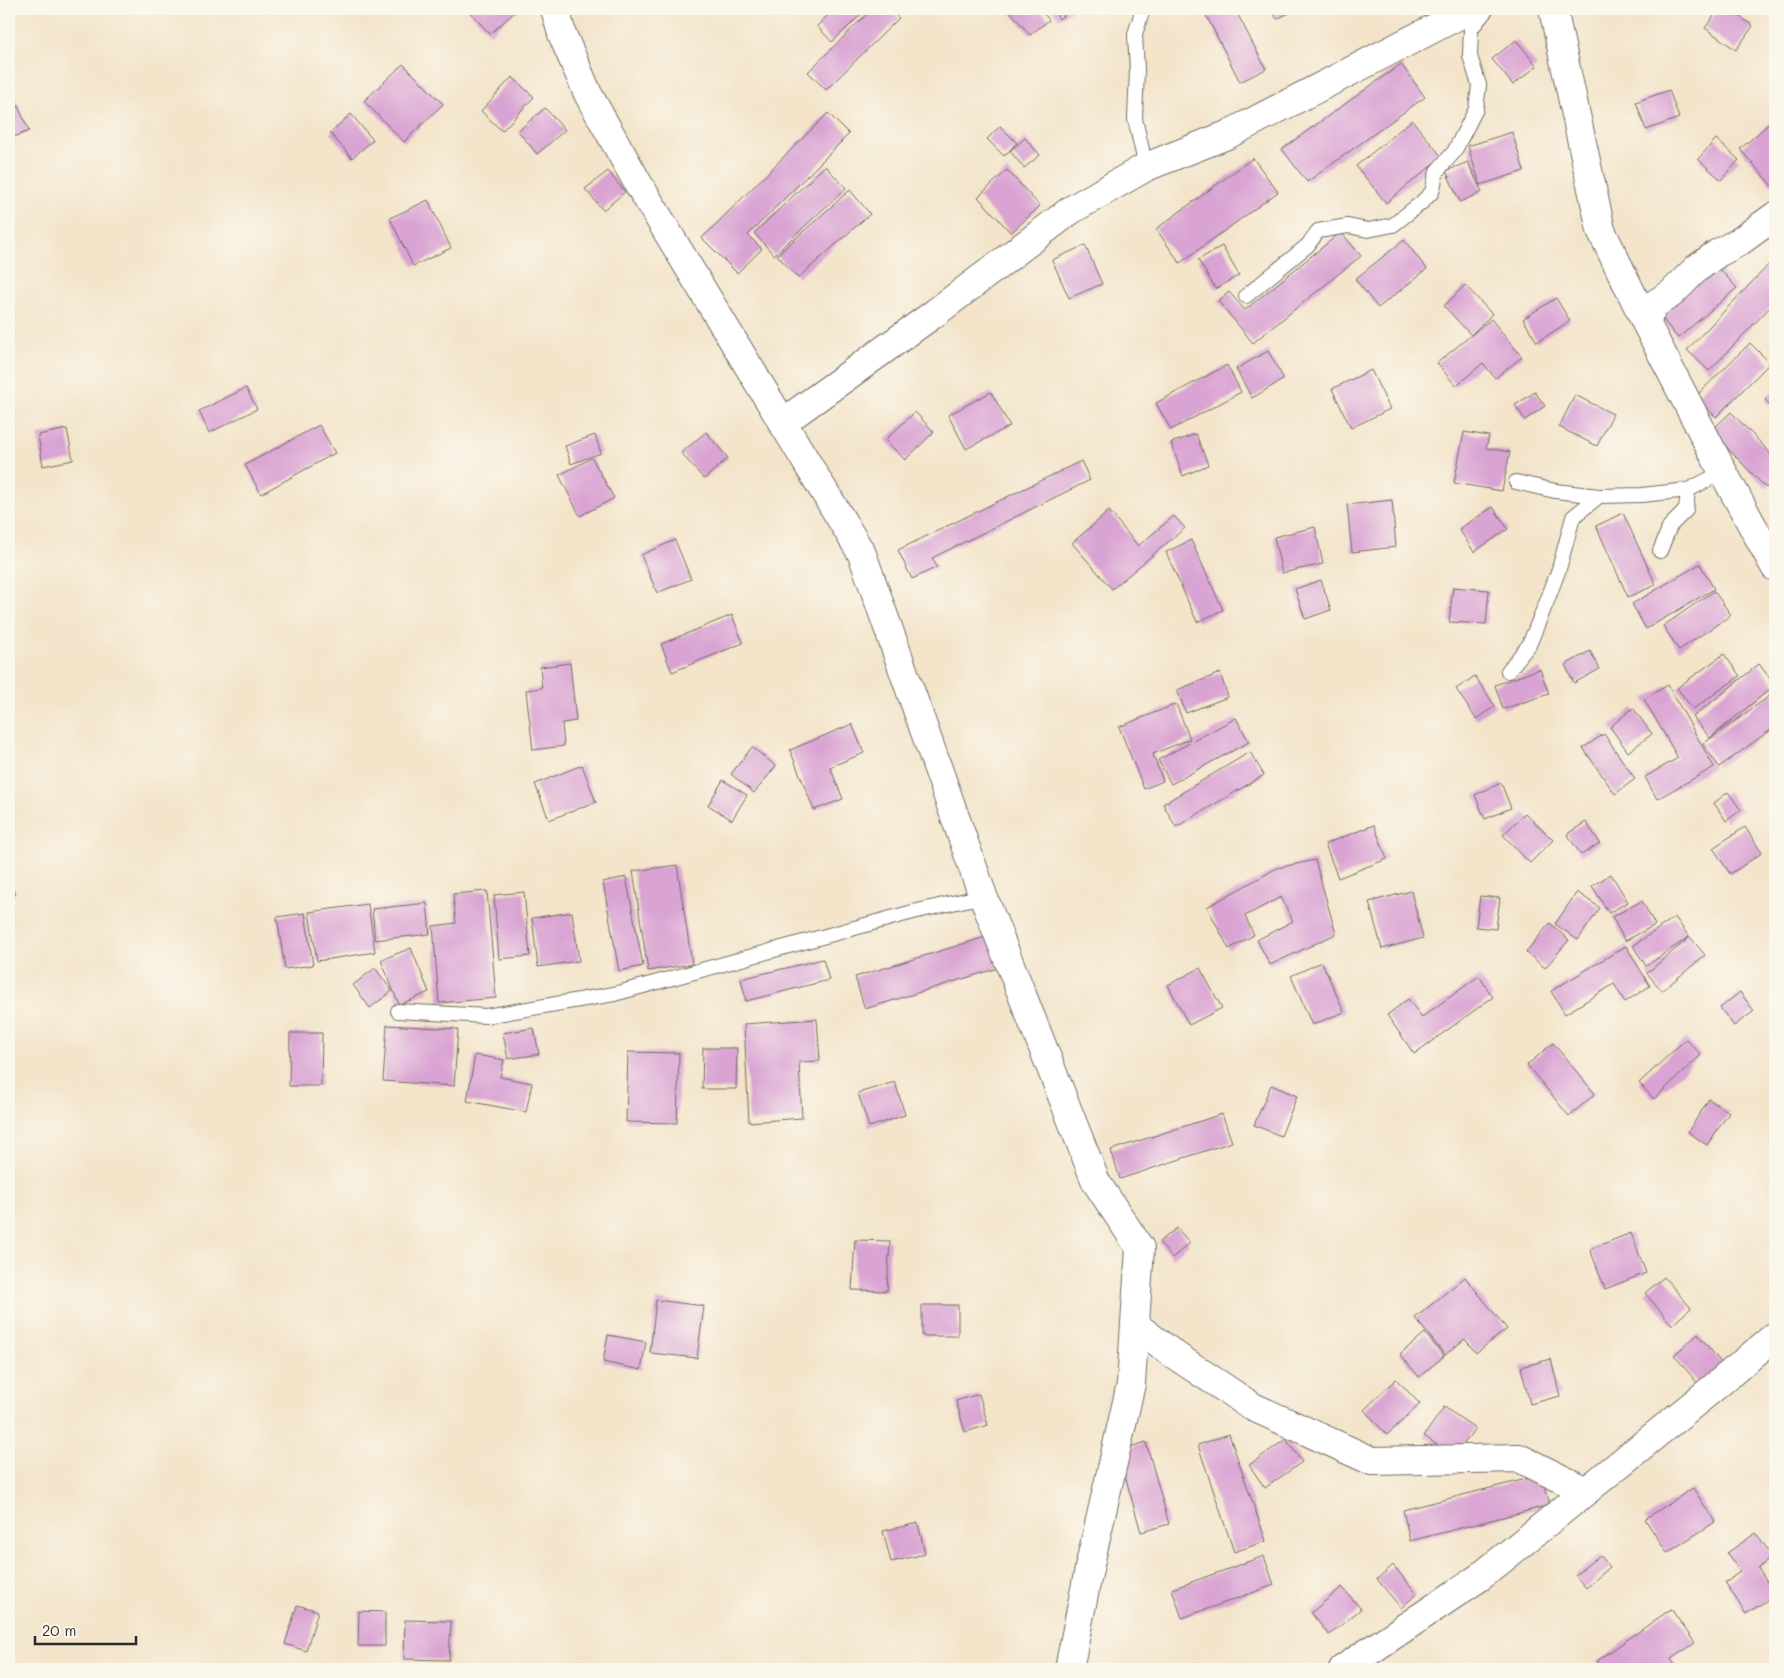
<svg xmlns="http://www.w3.org/2000/svg" width="1784" height="1678" viewBox="0 0 1784 1678" font-family="Mali,sans-serif">
<style>
.building{fill:#d9a3d3}
.lines{fill:none;stroke-linecap:round;stroke-linejoin:round}
.lane-casing{stroke:#716c63;stroke-width:16}
.street-casing{stroke:#716c63;stroke-width:30}
.lane{stroke:#fff;stroke-width:14}
.street{stroke:#fff;stroke-width:28}
</style>
<rect width="100%" height="100%" fill="#fbf7ec"/>
<filter id="ink" filterUnits="userSpaceOnUse"><feTurbulence type="fractalNoise" baseFrequency=".02" numOctaves="2"/><feDisplacementMap in="SourceGraphic" scale="10" xChannelSelector="R" yChannelSelector="G"/><feConvolveMatrix kernelMatrix="1 2 1 2 8 2 1 2 1" color-interpolation-filters="sRGB"/></filter>
<filter id="wash" filterUnits="userSpaceOnUse"><feTurbulence type="fractalNoise" baseFrequency=".0096" numOctaves="4" result="noise"/><feDisplacementMap in="SourceGraphic" scale="20" xChannelSelector="R" yChannelSelector="G"/><feGaussianBlur stdDeviation="1.12" result="paint"/><feColorMatrix in="noise" values="0 0 0 0 0 0 0 0 0 0 0 0 0 0 0 0 0 1.4 0 .05"/><feComposite in="paint" operator="in"/></filter>
<g filter="url(#wash)">
<rect width="100%" height="100%" fill="#f3e4ca"/>
<g id="blocks">
<!-- building -->
<path class="building" d="M467,9h49l1,1 -27,24z
M834,9h33l-35,33 -15,-16z
M872,9h17l10,9 -73,72 -18,-18z
M1008,9h32l9,11 -19,15z
M1052,9h21l-14,10z
M1203,9h32l31,60 -26,13z
M1271,9h26l-20,10z
M1719,9h10l24,17 -17,24 -31,-22z
M1516,40l21,26 -24,19 -21,-26z
M403,64l40,40 -39,38 -40,-41z
M1401,64l24,33 -118,85 -25,-33z
M512,77l22,20 -32,34 -21,-20z
M9,85l20,46 -20,8z
M1669,90l10,28 -33,12 -10,-28z
M545,108l20,22 -28,24 -19,-23z
M828,113l21,21 -101,101 14,14 -25,24 -35,-35z
M351,114l22,26 -21,18 -22,-25z
M1412,120l30,37 -56,46 -30,-37z
M1771,122l4,5v54l-4,4 -31,-36z
M1000,126l17,17 -13,13 -17,-17z
M1512,132l12,39 -44,14 -12,-39z
M1025,138l15,17 -16,13 -14,-17z
M1716,139l23,21 -18,20 -23,-21z
M1253,158l25,34 -98,71 -24,-34z
M1468,162l14,30 -22,10 -14,-31z
M825,166l21,22 -72,67 -20,-22z
M1007,170l33,36 -29,27 -33,-36z
M608,171l17,21 -22,18 -18,-21z
M850,190l20,24 -72,64 -21,-23z
M428,200l23,48 -38,18 -23,-48z
M1341,232l20,24 -108,87 -35,-42 11,-9 16,18z
M1404,240l23,29 -49,39 -23,-29z
M1085,245l17,39 -33,14 -17,-38z
M1222,246l17,29 -23,14 -18,-29z
M1775,258v44l-66,69 -22,-21z
M1716,265l21,23 -59,50 -19,-23z
M1465,285l27,29 -21,21 -27,-29z
M1556,298l14,23 -33,21 -14,-23z
M1491,319l31,38 -27,21 -12,-15 -27,23 -19,-23z
M1750,343l20,20 -54,54 -21,-20z
M1268,351l16,28 -32,19 -16,-29z
M1227,365l14,27 -70,38 -15,-27z
M1371,370l19,39 -39,19 -19,-39z
M246,388l11,21 -48,24 -10,-22z
M1775,390v20l-10,-10z
M991,392l19,34 -44,23 -18,-34z
M1535,392l10,14 -20,14 -10,-15z
M1575,395l38,19 -16,32 -38,-19z
M915,412l19,20 -29,28 -20,-20z
M1731,412l44,46v21l-9,9 -55,-57z
M319,425l16,28 -74,41 -16,-29z
M67,429l6,31 -30,6 -5,-31z
M706,432l22,26 -24,21 -23,-26z
M1464,432l25,4 -3,12 24,4 -8,39 -48,-8z
M1196,434l12,31 -25,11 -12,-33z
M595,435l6,18 -30,11 -6,-18z
M592,458l22,40 -34,18 -21,-41z
M1081,461l9,19 -158,78 5,9 -25,12 -14,-29z
M1392,500l4,47 -44,5 -5,-47z
M1493,507l15,22 -34,23 -15,-23z
M1109,511l29,35 36,-30 11,12 -73,61 -40,-46z
M1623,513l33,72 -28,12 -32,-71z
M1315,527l8,37 -41,9 -8,-36z
M675,540l16,39 -34,14 -16,-38z
M1191,540l32,70 -26,12 -31,-70z
M1700,564l14,25 -68,40 -14,-25z
M1321,580l10,30 -26,9 -10,-30z
M1453,587l36,3 -3,34 -37,-2z
M1714,591l17,24 -52,35 -16,-24z
M732,615l11,28 -71,29 -11,-28z
M1590,651l10,18 -26,14 -9,-18z
M1724,654l16,22 -47,33 -16,-21z
M570,663l6,58 -14,2 2,23 -31,4 -7,-60 16,-2 -2,-21z
M1759,664l16,21 -65,53 -17,-21z
M1540,669l9,25 -46,15 -8,-24z
M1220,673l8,24 -42,16 -9,-23z
M1475,676l20,30 -19,13 -20,-30z
M1668,685l46,82 -57,32 -12,-22 33,-19 -34,-59z
M1775,692v35l-56,40 -16,-23z
M1176,704l14,35 -37,15 10,27 -19,8 -25,-62z
M1633,708l19,26 -24,18 -18,-25z
M1236,718l13,24 -78,42 -13,-24z
M852,724l12,29 -34,14 13,32 -29,11 -24,-60z
M1604,734l31,45 -20,15 -32,-46z
M752,747l24,19 -22,27 -23,-19z
M1250,752l14,23 -88,52 -13,-23z
M582,765l14,37 -47,18 -14,-36z
M723,780l24,15 -15,25 -24,-15z
M1501,783l10,25 -26,11 -10,-24z
M1728,792l13,18 -15,11 -12,-18z
M1525,813l28,27 -23,23 -27,-28z
M1586,822l14,21 -19,12 -14,-21z
M1374,825l13,34 -49,19 -13,-34z
M1745,827l17,26 -32,21 -17,-26z
M1315,860l21,74 -66,31 -13,-25 36,-19 -12,-24 -36,19 9,19 -25,14 -22,-42 70,-39z
M677,865l15,99 -44,7 -15,-100z
M1611,874l17,28 -19,11 -17,-27z
M626,877l17,89 -24,5 -16,-89z
M9,879l6,16 -6,2z
M487,891l9,107 -57,5 -6,-77 23,-3 -3,-29z
M1411,891l12,47 -41,11 -13,-47z
M524,892l6,64 -31,3 -5,-64z
M1577,892l23,16 -22,32 -23,-16z
M1480,896l20,2 -4,31 -20,-2z
M1642,901l13,24 -30,16 -13,-24z
M427,903l3,31 -55,6 -3,-31z
M368,904l7,48 -58,9 -8,-49z
M572,912l7,49 -41,6 -6,-49z
M305,913l8,52 -28,4 -8,-52z
M1675,917l14,20 -43,29 -13,-20z
M1550,923l19,17 -24,28 -19,-16z
M989,936l9,32 -133,41 -10,-32z
M1690,937l15,18 -43,36 -15,-18z
M1626,946l24,40 -25,16 -11,-18 -49,30 -14,-23z
M411,948l18,44 -30,13 -18,-45z
M823,959l6,21 -83,21 -5,-22z
M1322,962l22,50 -32,13 -21,-49z
M375,968l17,23 -22,17 -17,-23z
M1200,968l22,40 -33,17 -21,-40z
M1479,976l14,21 -79,57 -27,-39 21,-16 14,18z
M1740,992l14,19 -20,15 -14,-18z
M817,1019l3,42 -21,1 3,56 -53,4 -5,-98z
M387,1025l71,4 -4,57 -71,-5z
M534,1028l5,26 -31,5 -5,-26z
M290,1033h32l-1,53h-32z
M1686,1039l15,16 -47,44 -15,-16z
M1553,1043l42,51 -26,22 -42,-51z
M703,1048h34l-1,41h-34z
M628,1052l51,1 -2,70 -51,-1z
M475,1055l29,5 -4,17 32,6 -6,29 -59,-11z
M895,1082l10,33 -36,12 -11,-34z
M1271,1085l26,11 -16,40 -27,-11z
M1709,1099l20,14 -22,32 -19,-13z
M1222,1114l10,28 -112,37 -9,-29z
M1177,1228l13,15 -18,15 -13,-16z
M1631,1233l15,40 -41,16 -15,-40z
M855,1240l35,1 -3,50 -35,-1z
M1465,1277l42,52 -31,24 -11,-14 -20,16 -30,-37z
M1664,1277l27,31 -19,17 -27,-32z
M656,1300l48,6 -7,52 -47,-5z
M922,1305h36v31h-36z
M1425,1333l19,23 -25,21 -19,-23z
M1698,1334l25,31 -24,20 -25,-30z
M608,1335l38,7 -5,28 -38,-8z
M1551,1359l9,37 -30,8 -9,-37z
M1396,1379l24,25 -33,31 -23,-25z
M979,1394l9,31 -23,7 -9,-31z
M1444,1407l31,21 -20,29 -31,-21z
M1229,1434l37,107 -32,11 -36,-107z
M1286,1439l16,23 -37,26 -16,-23z
M1146,1442l23,82 -28,8 -23,-81z
M1542,1475l8,30 -140,36 -7,-31z
M1693,1488l22,34 -48,31 -22,-34z
M918,1523l7,31 -34,8 -8,-31z
M1756,1533l17,24 -15,11 17,27 -29,19 -21,-32 15,-10 -13,-19z
M1600,1555l10,12 -24,21 -11,-13z
M1264,1556l10,29 -92,33 -10,-29z
M1393,1565l24,29 -16,14 -24,-29z
M1342,1587l19,22 -32,26 -18,-22z
M297,1605l21,6 -12,40 -21,-7z
M1671,1609l24,34 -24,16 7,10h-75l-6,-8z
M359,1611l26,1v34h-27z
M405,1620l46,1 -2,39 -45,-1z"/>
</g>
</g>
<g filter="url(#ink)">
<use href="#blocks" fill-opacity="0" stroke="#716c63" stroke-width="1"/>
<g class="lines">
<defs>
<path id="lane" d="M1143,9l-8,25 2,36 -2,49 11,48
M1246,296l62,-51 10,-14 30,-5 20,4 25,-5 28,-22 11,-11 5,-21 17,-19 22,-43 3,-24 -9,-29 1,-27 16,-20
M1516,482l39,9 44,5 43,-1 46,-5 35,-18
M1660,551l10,-25 16,-16 2,-20
M1508,671l21,-26 18,-44 12,-32 14,-52 26,-21
M398,1011l88,5 128,-22 299,-82 70,-16"/>
<path id="street" d="M555,9l7,25 26,60 51,91 223,369 121,342 113,286 44,66 -9,136 -41,180 -21,105
M1553,9l48,221 45,93 77,149 52,95
M1646,323l7,-18 18,-11 25,-25 22,-16 21,-11 36,-26
M782,423l153,-110 136,-103 75,-43 81,-32 244,-126
M1135,1325l38,29 80,53 119,54 147,-3 67,33
M1343,1669l137,-92 232,-188 63,-53"/>
</defs>
<!-- lane casing -->
<use href="#lane" class="lane-casing"/>
<!-- street casing -->
<use href="#street" class="street-casing"/>
<!-- lane -->
<use href="#lane" class="lane"/>
<!-- street -->
<use href="#street" class="street"/>
</g>
</g>
<!-- margin -->
<rect width="1784" height="1678" fill="none" stroke="#fbf7ec" stroke-width="30"/>
<!-- scale -->
<path d="M35 1636v8h101v-8" fill="none" stroke="#2b2b2b" stroke-width="2.5"/>
<text x="42" y="1636" font-size="15" fill="#2b2b2b" stroke="#fbf7ec" stroke-width="4" paint-order="stroke">20 m</text>
</svg>
